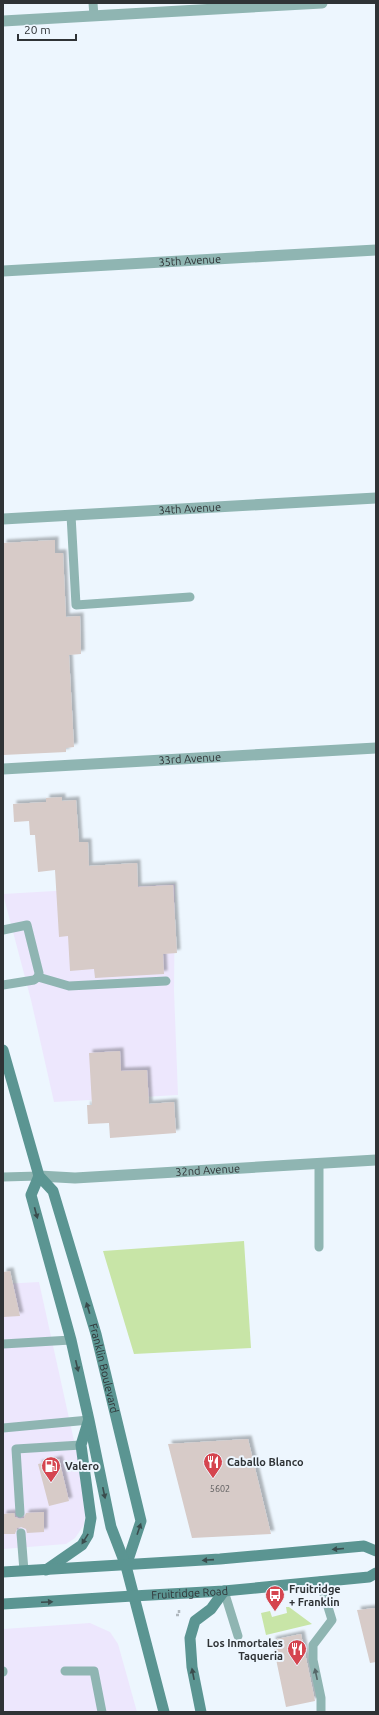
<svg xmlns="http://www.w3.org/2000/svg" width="379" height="1715" viewBox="0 0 379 1715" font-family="Ubuntu,sans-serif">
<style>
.commercial{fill:#ede7fd}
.green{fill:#c8e5a7}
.building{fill:#d7cbc8;filter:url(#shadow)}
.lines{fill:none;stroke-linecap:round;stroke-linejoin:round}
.path{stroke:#b0b8be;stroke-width:2.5;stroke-dasharray:3 2;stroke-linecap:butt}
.service{stroke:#8fb5b2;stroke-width:9}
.minor{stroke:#8fb5b2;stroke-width:11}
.secondary{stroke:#5b9592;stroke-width:11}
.oneway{fill:#3a4c4d}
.oneway2{fill:#556768}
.labels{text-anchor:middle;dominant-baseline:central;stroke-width:4;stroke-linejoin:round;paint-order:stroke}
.number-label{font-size:9px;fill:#59595a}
.street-label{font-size:11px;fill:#2f3336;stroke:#edf6fe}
.poi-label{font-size:11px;font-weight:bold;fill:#2f3336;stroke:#edf6fe;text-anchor:start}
</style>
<defs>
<filter id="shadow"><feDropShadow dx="3.5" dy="-3.5" stdDeviation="1" flood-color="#0004"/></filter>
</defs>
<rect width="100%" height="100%" fill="#edf6fe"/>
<!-- commercial -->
<path class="commercial" d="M175,884l-1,107 4,104 -124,7 -23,-102 -28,-106z
M39,1282l39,177 7,57 -1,9 -9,13 -9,6 -63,5v-265z
M90,1623l20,9 8,12 19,68h-134v-83z"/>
<!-- green -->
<path class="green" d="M244,1241l7,107 -117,6 -31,-103z
M286,1607h3l23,17 -46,11 -5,-22 9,-2 2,6 15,-4z"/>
<!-- building -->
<path class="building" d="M55,540v13h8l3,64 14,-1 1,38 -12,1 5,92 -8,1v4l-63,3v-212z
M62,797v4l14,-1 3,42h9l1,24 48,-3 1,24 35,-2 4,68 -14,1 1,20 -69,4 -1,-9 -24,2 -2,-35 -9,1 -4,-67 -17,2 -3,-37h-5l-1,-14 -15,1 -1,-18 33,-2v-4z
M120,1051l1,20 26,-1 2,34 25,-2 2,31 -66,5 -1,-15 -21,1 -1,-19h5l-3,-52z
M10,1271l10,45 -17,1v-45z
M248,1439l23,95 -79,4 -24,-94z
M59,1459l10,42 -20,5 -11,-42z
M44,1512v20l-17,1 -1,-4 -5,-2 -4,1 -2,6h-12v-20l11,-1 1,4 5,2 4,-1 2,-5z
M376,1608v54l-6,1 -13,-53z
M301,1634l14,67 -29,6 -14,-67z"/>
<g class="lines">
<!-- path -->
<path class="path" d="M176,1615h3v-7"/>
<!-- service -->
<path class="service" d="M93,3l1,13
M71,515l5,90 114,-8
M3,930l24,-5 12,48 -1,4 -4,3 -31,5
M38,977l31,9 97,-5
M319,1163v84
M3,1177l36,-1
M3,1344l68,-4
M3,1428l86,-8
M20,1513l-4,-64 65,-4
M21,1533l3,38
M320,1581l12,39 -19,25v15l8,38v14
M224,1591l14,45
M65,1671h29l8,41
M3,1672v-1"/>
<!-- minor -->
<g class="minor">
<path d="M3,21l319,-18"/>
<path id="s1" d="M3,271l373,-21"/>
<path id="s2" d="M3,519l373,-21"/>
<path id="s3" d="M3,769l373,-21"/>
<path id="s4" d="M39,1176l36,2 301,-18"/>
</g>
<!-- secondary -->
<g class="secondary">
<path id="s5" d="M3,1050l36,126 14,15 43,143 45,187 -15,45"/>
<path d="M39,1176l-8,19 40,145 18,80 22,107 15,39 38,146"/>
<path d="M46,1570l36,-25 6,-10 3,-17 -10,-73 7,-23"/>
<path d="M3,1572l217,-13 144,-13 12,5"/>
<path id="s6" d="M3,1604l130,-8 91,-5 145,-14 7,-4"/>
<path d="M201,1712l-9,-45 -2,-29 5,-17 16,-12 13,-18"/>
</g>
</g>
<!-- one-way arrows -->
<defs><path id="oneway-solid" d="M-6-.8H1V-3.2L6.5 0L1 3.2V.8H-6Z"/></defs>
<g class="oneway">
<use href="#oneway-solid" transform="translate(36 1213) rotate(75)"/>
<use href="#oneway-solid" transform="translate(88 1308) rotate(-107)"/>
<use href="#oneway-solid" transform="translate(77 1366) rotate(77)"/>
<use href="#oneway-solid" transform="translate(104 1493) rotate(78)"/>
<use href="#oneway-solid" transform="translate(139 1529) rotate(-71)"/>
<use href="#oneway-solid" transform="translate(85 1539) rotate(122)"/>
<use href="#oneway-solid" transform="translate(338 1549) rotate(175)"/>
<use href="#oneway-solid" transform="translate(208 1560) rotate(176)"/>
<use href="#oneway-solid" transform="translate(47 1602) rotate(-3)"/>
<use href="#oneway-solid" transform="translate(193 1674) rotate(-101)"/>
</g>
<use class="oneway2" href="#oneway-solid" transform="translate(316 1674) rotate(-102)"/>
<!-- icons -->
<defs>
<symbol id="restaurant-pin" viewBox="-11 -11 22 30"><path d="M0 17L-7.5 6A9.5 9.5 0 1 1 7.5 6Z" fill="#d5454f" stroke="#edf6fe"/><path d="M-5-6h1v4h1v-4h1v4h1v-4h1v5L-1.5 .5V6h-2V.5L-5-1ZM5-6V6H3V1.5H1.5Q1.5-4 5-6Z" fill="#fff"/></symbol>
<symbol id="fuel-pin" viewBox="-11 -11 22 30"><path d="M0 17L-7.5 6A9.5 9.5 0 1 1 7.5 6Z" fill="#d5454f" stroke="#edf6fe"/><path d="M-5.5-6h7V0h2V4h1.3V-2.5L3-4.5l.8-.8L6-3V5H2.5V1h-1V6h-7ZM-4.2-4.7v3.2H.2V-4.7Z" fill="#fff"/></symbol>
<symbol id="bus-pin" viewBox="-11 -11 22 30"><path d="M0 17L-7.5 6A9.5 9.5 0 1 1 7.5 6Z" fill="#d5454f" stroke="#edf6fe"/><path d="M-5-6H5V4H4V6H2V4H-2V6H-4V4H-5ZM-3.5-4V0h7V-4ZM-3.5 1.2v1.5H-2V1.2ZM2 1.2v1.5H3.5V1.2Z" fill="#fff"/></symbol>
</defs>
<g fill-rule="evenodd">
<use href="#restaurant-pin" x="202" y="1451" width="22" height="30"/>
<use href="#fuel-pin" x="40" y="1455" width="22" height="30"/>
<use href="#bus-pin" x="264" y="1584" width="22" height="30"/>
<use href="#restaurant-pin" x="286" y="1638" width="22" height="30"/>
</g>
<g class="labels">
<!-- number labels -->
<g class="number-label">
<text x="220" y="1489">5602</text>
</g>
<!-- street labels -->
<g class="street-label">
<text stroke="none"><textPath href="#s1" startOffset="187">35th Avenue</textPath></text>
<text stroke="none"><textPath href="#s2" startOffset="187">34th Avenue</textPath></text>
<text stroke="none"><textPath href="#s3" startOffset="187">33rd Avenue</textPath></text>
<text stroke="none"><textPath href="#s4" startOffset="169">32nd Avenue</textPath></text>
<text stroke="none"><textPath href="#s5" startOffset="336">Franklin Boulevard</textPath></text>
<text stroke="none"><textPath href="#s6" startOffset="187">Fruitridge Road</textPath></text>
</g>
<!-- poi labels -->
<g class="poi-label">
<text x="227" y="1462">Caballo Blanco</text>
<text x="65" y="1466">Valero</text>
<text x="289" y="1589">Fruitridge<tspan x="289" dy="13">+ Franklin</tspan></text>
<text x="283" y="1643" text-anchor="end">Los Inmortales<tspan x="283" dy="13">Taqueria</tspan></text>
</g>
</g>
<!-- border -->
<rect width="379" height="1715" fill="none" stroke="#2f3336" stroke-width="8"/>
<!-- scale -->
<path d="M18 34v6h58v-6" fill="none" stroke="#2f3336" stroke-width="2"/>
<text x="24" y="34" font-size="12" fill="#2f3336" stroke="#edf6fe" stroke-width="3" paint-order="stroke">20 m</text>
</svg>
